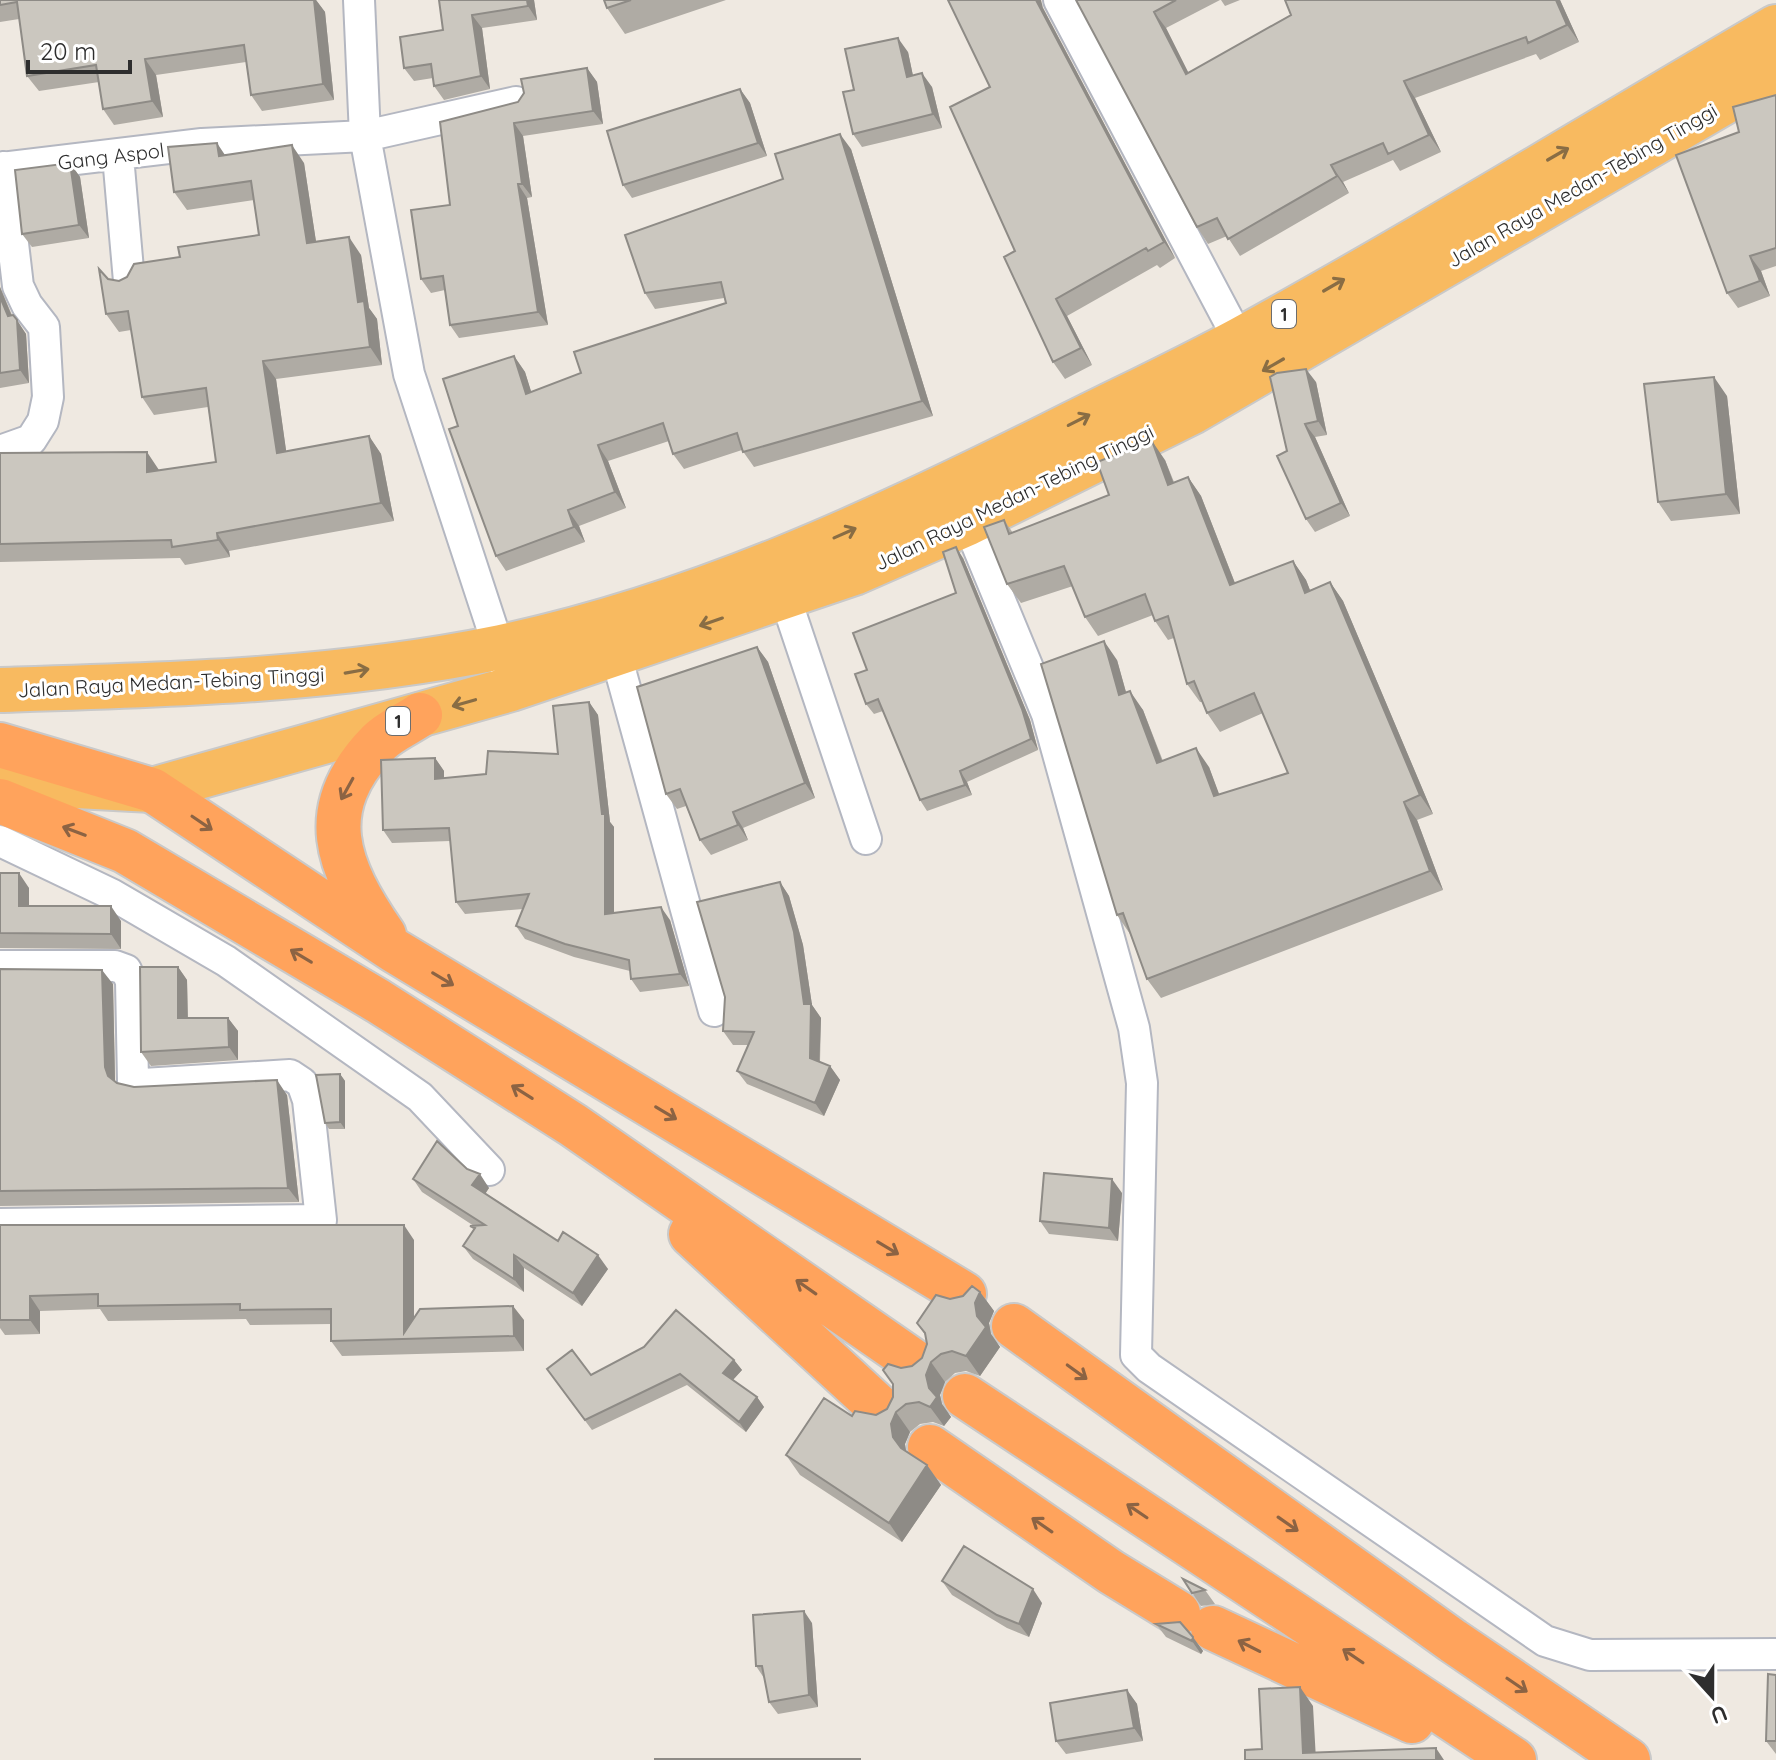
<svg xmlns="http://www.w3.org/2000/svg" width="1776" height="1760" viewBox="0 0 1776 1760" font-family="Quicksand,sans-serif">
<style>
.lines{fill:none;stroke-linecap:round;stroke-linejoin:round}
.minor-casing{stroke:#b4b7c1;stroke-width:34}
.trunk-casing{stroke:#c9c9c9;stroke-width:48}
.motorway-casing{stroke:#c9c9c9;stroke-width:48}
.minor{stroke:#fff;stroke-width:30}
.trunk{stroke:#f8ba60;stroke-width:44}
.motorway{stroke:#ffa35c;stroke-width:44}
.wall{fill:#afaba4}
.shaded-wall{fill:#8e8b86}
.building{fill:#cbc7bf;stroke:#8e8b86;stroke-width:2}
.oneway{stroke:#896d44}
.oneway2{stroke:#8c6343}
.labels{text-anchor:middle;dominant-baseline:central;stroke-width:6;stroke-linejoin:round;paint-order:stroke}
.shield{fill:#fff;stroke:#6d6d6d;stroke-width:2}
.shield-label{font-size:18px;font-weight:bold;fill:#2e2e2e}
.street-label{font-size:20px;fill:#2e2e2e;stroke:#fff}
</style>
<rect width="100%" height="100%" fill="#efe9e1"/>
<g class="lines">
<defs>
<path id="minor" d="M359,0l6,136 44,238 95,290
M1059,0l180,340
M118,156l11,125
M0,168l202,-24 163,-8 151,-34
M0,451l31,-11 12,-19 5,-24 -4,-70 -17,-22 -9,-19 -14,-119
M968,523l79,191 87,314 8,55 -6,272 13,13 396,273 45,14 186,-1
M779,579l87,260
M611,637l103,374
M0,841l111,53 115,67 194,136 69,73
M0,966h115l11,4 5,11 2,100 10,3 147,-9 12,8 6,17 13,120 -321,4"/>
<path id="trunk" d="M0,690c168,-5 335,-9 501,-43 194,-41 373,-124 549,-212 63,-32 128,-62 191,-96 180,-99 357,-208 535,-312
M0,782l152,8 359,-101 343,-116 114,-50 224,-111 584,-340"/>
<path id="motorway" d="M0,745l152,45 243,161 569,343
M0,801l125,50 253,150 195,124 343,238
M384,935c-47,-68 -71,-126 -5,-193 11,-11 28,-18 41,-27
M691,1234l192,177
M1014,1326l439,315 175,119
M965,1396l549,364
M930,1447l181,125 67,41
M1213,1628l199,93"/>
</defs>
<!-- minor casing -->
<use href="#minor" class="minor-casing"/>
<!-- trunk casing -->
<use href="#trunk" class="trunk-casing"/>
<!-- motorway casing -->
<use href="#motorway" class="motorway-casing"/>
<!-- minor -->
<use href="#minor" class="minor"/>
<!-- trunk -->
<use href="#trunk" class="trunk"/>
<!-- motorway -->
<use href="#motorway" class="motorway"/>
</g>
<!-- wall -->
<path class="wall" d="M0,0h316l9,12 9,88 -72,11 -11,-16 -5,-33 -90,13 7,42 -49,8 -11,-16 -4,-27 -60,9 -12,-15 -8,-57 -19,3z
M439,0h95l3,20 -55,8 8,61 -46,11 -10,-14 -1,-8 -19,3 -10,-13 39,-38z
M604,0h122l-101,34 -18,-26z
M1076,0h144l-54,28 22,44 372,-72 19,42 -39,18 -4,-6 -121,44 26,54 -41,19 -7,-11 -50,22 6,11 -109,63 -13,-20 -19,8 -11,-17z
M1221,0h19l-15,6z
M1043,8l132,250 -15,10 -3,-3 -90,51 25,49 -27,14 -12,-17 -38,-111 -25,-164z
M908,52l5,24 19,11 10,41 -80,19 -9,-13z
M587,68l10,14 6,42 -80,12 9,61 -5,1 21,127 -89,13 -9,-13 -5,-35 -14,3 -10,-14 29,-74 68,-103z
M740,89l10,14 17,53 -135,42 -9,-13z
M1776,95v171l-15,5 9,25 -32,12 -11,-15 12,-161z
M851,149l82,267 -179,51 -12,-17 -58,19 -11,-15 -4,-13 -61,20 18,47 -47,18 6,16 -79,29 -10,-15 -38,-130 56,-70 11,16 6,20 50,-19 145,-70 -2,-5 -69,11 -10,-16 138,-114z
M225,155l79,8 12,79 45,13 8,53 8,11 5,46 -106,14 10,72 83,-15 12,18 13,67 -165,30 1,6 -45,8 -5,-7 -180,4v-109l159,17 57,-8 -8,-55 -54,8 -12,-18 -11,-67 -12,2 -13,-18 2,-35 11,2 61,-24 79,-22 -5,-35 -67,10 -13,-18z
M70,163l10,14 9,61 -57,9 -10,-13z
M0,287l12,28 14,19 3,49 -29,5z
M1316,382l11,53 -12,2 35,79 -35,16 -9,-13 -19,-68z
M1727,396l13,118 -69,7 -13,-19z
M1165,460l9,22 14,-5 13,19 34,87 58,-22 13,19 4,10 20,-8 13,19 90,213 -16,6 26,70 -282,108 -14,-19 -17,-45 -13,-19v-255l9,32 17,18 20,51 46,6 10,28 69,-22 -25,-60 -43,19 -13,-19 -4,-11h-3l-13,-18 -13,-46 -6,2 -13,-19 -2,-6 -55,21 -13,-19 -12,-31 -52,17 -14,-19 -3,-64 9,13 96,-38z
M963,558l67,162 8,30 -71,32 5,13 -45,16 -7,-11 -37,-89 -9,3 -8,-10 1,-34 89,-77z
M757,647l11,15 47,136 -72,30 5,12 -37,15 -11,-15 -14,-34 -9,3 -11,-15z
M589,702l9,13 12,107 4,5v86l56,7 19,66 -49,6 -9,-13 -1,-8 -56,-14 -49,-18 -9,-13 7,-17 -58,5 -9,-12 -6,-61 -58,2 -9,-13 52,-72 9,13v7l42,-4 72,-20z
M0,873l29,15v18l92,15v28l-121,-1z
M780,882l9,14 14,49 9,60 9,13 -1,44 10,4 10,14 -16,36 -77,-32 -10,-13 11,-26h-15l-10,-14z
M178,967l9,13 1,38h40l10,13v29l-87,6 -10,-14z
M0,969l113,15 2,97 2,2 17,4 153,8 12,107 -299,4z
M340,1074l5,7v48h-16l-4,-6z
M467,1169l22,19 -4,5 73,48 50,28 -26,37 -58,-38v24l-51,-33 -10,-13 11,-16 -4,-4h4l-52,-34 -9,-13z
M1122,1193l-4,48 -69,-7 -9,-13z
M0,1225l414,15v77l110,3v31l-182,5 -11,-15v-17l-81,1 -4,-6 -138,2 -8,-12 -60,2v23l-35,1 -5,-7z
M980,1292l14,19 -5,12 2,11 9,13 -20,29 -14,-5 -11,2 -10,9 -5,13 2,9 9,13 -7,9 -11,-4 -13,2 -10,8 -5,12 1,8 21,13 14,20 -39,57 -102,-67 -14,-20 66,-39 24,-1 11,-6 25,-43 10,-8 5,-14 -2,-9 -8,-12 33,-24z
M734,1360l8,10 -9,10 24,17 7,10 -18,25 -59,-47 -95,45 -38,-51z
M1183,1579l22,11 10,14 -14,2z
M942,1581l100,22 -13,34 -22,-9 -55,-33z
M1180,1622l23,29 -2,3 -35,-17 -10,-13z
M812,1623l6,84 -40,7 -9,-12 -5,-24 -8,-12z
M1776,1675v79l-10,-13z
M1127,1690l10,14 6,37 -77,13 -10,-13z"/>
<!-- shaded-wall -->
<path class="shaded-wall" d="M314,0h2l9,12 9,88 -11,-16z
M527,0h7l3,20 -9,-14z
M1036,0h5l2,8 132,250 -11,-16z
M1556,0h4l19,42 -12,-17z
M1154,12l12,16 31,62 -11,-16z
M472,15l10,13 8,61 -9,-13z
M898,38l10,14 8,38 -9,-13z
M145,59l11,16 7,42 -11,-16z
M587,68l10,14 6,42 -10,-13z
M922,73l10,14 10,41 -9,-14z
M1404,81l11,17 26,54 -12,-17z
M740,89l10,14 17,53 -9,-13z
M514,123l9,13 9,61 -10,-13z
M840,134l11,15 82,267 -11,-15z
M217,143l12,18 -10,-5z
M292,145l12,18 15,98 -12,-18z
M70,163l10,14 9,61 -10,-13z
M1331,165l12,17 6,11 -12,-17z
M518,184l9,14 21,127 -10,-13z
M349,237l12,18 8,53 8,11 5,46 -12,-18 -12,-45z
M1750,256l11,15 9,25 -10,-15z
M0,287l17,42v-9l9,14 3,49 -9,-13 -12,-54 -8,-19z
M1056,299l11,17 25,49 -11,-17z
M514,356l11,16 12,38 -11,-16z
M263,361l13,18 13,92 -12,-18z
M1306,369l10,13 11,53 -9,-14z
M1714,377l13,19 13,118 -14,-20z
M1305,424l10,13 35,79 -9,-13z
M369,436l12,18 13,67 -13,-18z
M1152,441l13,19 16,43 -13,-18z
M598,445l10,16 18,47 -11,-16z
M147,452l12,18 1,20 -13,-18z
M1188,477l13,19 42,108 -13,-19z
M568,510l11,16 6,16 -11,-15z
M217,533l12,18 1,6 -12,-17z
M956,547l7,11 67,162 8,30 -7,-11z
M1293,561l13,19 12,31 -13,-18z
M1330,582l13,19 90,213 -13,-19z
M1104,641l13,19 15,54 -13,-19z
M757,647l11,15 47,136 -10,-15z
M1130,691l13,19 27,72 -13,-19z
M589,702l9,13 12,107 4,5v100l-9,-13 -3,-100z
M1196,748l13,19 18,48 -13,-19z
M435,758l9,13v20l-9,-12z
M960,771l7,11 5,13 -7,-10z
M1404,802l13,18 26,70 -13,-19z
M733,812l10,16 5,12 -10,-15z
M19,873l10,15v33l-10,-15z
M780,882l9,14 14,49 9,60 9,13 -2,53 -9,-13 -6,-54z
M111,906l10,15v28l-10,-15z
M661,907l9,13 19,66 -9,-12z
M178,967l9,13 1,52 -10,-14z
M102,970l11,14 2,97 -7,-5 -3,-9z
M228,1018l10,13v29l-9,-13z
M830,1066l10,14 -16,36 -9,-13z
M340,1074l5,7v48l-5,-7z
M277,1080l10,15 12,107 -11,-14z
M480,1174l9,14 -7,11 -10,-14z
M1112,1179l10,14 -4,48 -9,-13z
M404,1225l10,15v99l-10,-6z
M514,1255l10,13v24l-10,-13z
M598,1255l10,14 -26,37 -9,-13z
M980,1292l14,19 -5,12 2,11 9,13 -20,29 -14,-20 11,-40 -2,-13z
M30,1296l10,15v23l-10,-14z
M513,1306l11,14v31l-10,-15z
M734,1360l8,10 -12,13 -7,-10z
M931,1362l14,20 -5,13 2,9 9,13 -7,9 -14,-19 -1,-19 -3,-13z
M757,1397l7,10 -18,25 -7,-10z
M896,1412l14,20 -5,12 2,13 -14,-20 -2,-13z
M927,1465l14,20 -39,57 -13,-19z
M1033,1589l9,14 -13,34 -10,-13z
M804,1611l8,12 6,84 -9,-12z
M1193,1637l10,14 -2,3 -9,-13z
M1300,1687l13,19 3,54 -13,-7z
M1127,1690l10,14 6,37 -9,-13z
M1436,1748l8,12h-8z"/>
<!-- building -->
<path class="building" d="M0,0h314l9,84 -72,11 -7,-50 -99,14 7,42 -49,8 -7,-44 -69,11 -10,-74 -17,3z
M439,0h88l1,6 -56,9 9,61 -47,10 -3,-22 -27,4 -4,-31 43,-7z
M604,0h27l-24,8z
M948,0h88l128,242 -16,9 -2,-3 -90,51 25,49 -28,14 -49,-105 11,-6 -65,-144 40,-20z
M1076,0h100l-22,12 32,62 105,-59 -6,-15h271l11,25 -39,18 -2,-6 -122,44 25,54 -41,19 -5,-11 -52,22 6,11 -109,63 -11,-21 -20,9z
M898,38l9,39 15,-4 11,41 -80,20 -10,-42 11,-2 -9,-41z
M587,68l6,43 -79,12 8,61h-4l20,128 -88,13 -7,-49 -22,3 -10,-69 39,-5 -10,-83 78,-20 6,-9 -3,-14z
M740,89l18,54 -135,42 -16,-54z
M1776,95v153l-26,8 10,25 -33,12 -51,-138 63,-23 -6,-25z
M840,134l82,267 -179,51 -6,-19 -64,21 -10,-31 -65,22 17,47 -47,18 6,17 -78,29 -47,-127 9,-3 -15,-47 71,-23 12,38 55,-21 -7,-21 152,-49 -5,-21 -76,11 -20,-58 158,-56 -8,-25z
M217,143l2,13 73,-11 15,98 42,-6 9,65 6,-1 6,46 -107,14 14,92 92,-17 12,67 -164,30 1,7 -46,7 -1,-7 -171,4v-91l147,-1v20l69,-10 -10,-74 -64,9 -14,-86 -22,3 -7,-45 9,10 11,2 8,-4 7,-13 46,-7 -2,-10 81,-12 -8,-54 -77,11 -6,-45z
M70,163l9,62 -57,9 -7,-64z
M0,297l8,19 5,-1 4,5 3,50 -20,3z
M1306,369l12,52 -13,3 36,79 -35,16 -29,-63 10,-5 -17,-74 7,-4z
M1714,377l12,117 -68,8 -14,-118z
M1152,441l16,44 20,-8 42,108 63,-24 12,32 25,-11 90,213 -16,7 26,69 -283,108 -24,-66 -6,2 -76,-251 63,-23 15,54 11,-4 27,72 39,-15 18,48 74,-23 -34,-80 -47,20 -13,-32 -7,3 -19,-68 -13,5 -10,-27 -60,23 -21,-51 -57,18 -23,-57 20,-7 5,14 100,-39 -12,-33z
M956,547l66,162 9,30 -71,32 5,14 -45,15 -42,-101 -12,5 -11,-30 12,-4 -14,-37 103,-40 -13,-41z
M757,647l48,136 -72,29 5,13 -38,15 -20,-51 -14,5 -29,-107z
M589,702l13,112h3v100l56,-7 19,67 -49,5 -2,-19 -64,-16 -49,-18 13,-32 -73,8 -7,-74 -66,2 -2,-70 54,-2v21l51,-5 2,-23 70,3 -5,-48z
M0,873h19v33h92v28l-111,-1z
M780,882l14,50 10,72h7l-1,54 20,8 -15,37 -78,-32 17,-39 -31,-1 2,-34 -28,-95z
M140,967h38v51h50l1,29 -88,5z
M0,969l102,1 3,97 3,9 9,7 17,4 143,-7 11,108 -288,3z
M340,1074v48l-15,1 -9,-48z
M437,1141l30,28 13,5 -8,11 86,56 5,-9 35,23 -25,38 -59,-38v24l-51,-33 12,-18 -5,-2 15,-1 -72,-46z
M1044,1173l68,6 -3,49 -69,-7z
M0,1225h404v108l16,-24 93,-3 1,30 -183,5v-32l-91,1v-6l-142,2v-12l-68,2v24h-30z
M972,1286l8,6 -5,11 2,13 9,11 -20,29 -14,-5 -11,3 -10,8 -5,13 3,13 8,9 -7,10 -11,-5 -13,2 -10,8 -5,12 2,13 8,11 26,17 -38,58 -103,-68 38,-57 28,18 3,-5 21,4 11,-6 6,-12v-13l-10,-14 5,-6 13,4 11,-2 10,-8 5,-14 -2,-11 -8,-10 19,-28 14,4 13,-3z
M676,1310l58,50 -11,13 34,24 -18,25 -59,-48 -95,46 -38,-51 25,-19 19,25 53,-28z
M964,1546l69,43 -14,35 -22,-9 -55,-34z
M1183,1579l22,11 -13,3z
M804,1611l5,84 -40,7 -7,-36h-6l-3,-51z
M1180,1622l13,15 -1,4 -36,-17z
M1768,1674l8,1v66h-10z
M1300,1687l3,66 133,-5v12h-191v-10l17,-1 -3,-60z
M1127,1690l7,38 -78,13 -6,-38z
M655,1759h205v1h-205z"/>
<!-- one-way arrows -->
<defs><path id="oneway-shaft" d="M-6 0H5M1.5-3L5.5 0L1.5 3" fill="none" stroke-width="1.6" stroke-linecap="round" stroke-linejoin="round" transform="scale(2)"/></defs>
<g class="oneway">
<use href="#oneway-shaft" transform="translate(1558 154) rotate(-30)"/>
<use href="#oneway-shaft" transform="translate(1334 285) rotate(-30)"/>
<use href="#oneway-shaft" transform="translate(1273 365) rotate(150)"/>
<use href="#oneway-shaft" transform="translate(1079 420) rotate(-27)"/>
<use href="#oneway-shaft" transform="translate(845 533) rotate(-24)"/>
<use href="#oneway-shaft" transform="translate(711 622) rotate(161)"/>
<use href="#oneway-shaft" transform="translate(357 671) rotate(-10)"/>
<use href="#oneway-shaft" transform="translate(464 703) rotate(164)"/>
</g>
<g class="oneway2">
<use href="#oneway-shaft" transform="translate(347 789) rotate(119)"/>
<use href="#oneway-shaft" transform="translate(202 823) rotate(34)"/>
<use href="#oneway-shaft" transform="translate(74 831) rotate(-159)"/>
<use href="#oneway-shaft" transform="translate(301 956) rotate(-149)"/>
<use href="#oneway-shaft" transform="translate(443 979) rotate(31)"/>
<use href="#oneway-shaft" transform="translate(522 1092) rotate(-148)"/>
<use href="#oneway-shaft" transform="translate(666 1113) rotate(31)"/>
<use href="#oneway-shaft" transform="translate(888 1248) rotate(31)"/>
<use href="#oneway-shaft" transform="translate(806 1287) rotate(-145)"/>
<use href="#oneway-shaft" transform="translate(1077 1372) rotate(36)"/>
<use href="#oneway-shaft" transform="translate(1137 1511) rotate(-146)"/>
<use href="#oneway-shaft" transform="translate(1288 1524) rotate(35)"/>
<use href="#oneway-shaft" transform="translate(1042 1525) rotate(-145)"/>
<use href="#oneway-shaft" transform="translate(1249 1646) rotate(-153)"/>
<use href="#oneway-shaft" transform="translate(1353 1656) rotate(-146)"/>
<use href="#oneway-shaft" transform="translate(1517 1685) rotate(34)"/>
</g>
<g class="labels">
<!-- shield labels -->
<g class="shield">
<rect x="1272" y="300" width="24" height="28" rx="6"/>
<rect x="386" y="707" width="24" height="28" rx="6"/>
</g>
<g class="shield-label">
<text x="1284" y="314">1</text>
<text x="398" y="721">1</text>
</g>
<!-- street labels -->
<g class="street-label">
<text transform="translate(111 156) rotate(-7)">Gang Aspol</text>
<text transform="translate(1582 185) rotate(-30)">Jalan Raya Medan-Tebing Tinggi</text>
<text transform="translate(1014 497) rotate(-26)">Jalan Raya Medan-Tebing Tinggi</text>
<text transform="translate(171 682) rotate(-3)">Jalan Raya Medan-Tebing Tinggi</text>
</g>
</g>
<!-- north arrow -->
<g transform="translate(1712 1696) rotate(159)" stroke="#ffffff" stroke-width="6" paint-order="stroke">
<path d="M0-6L14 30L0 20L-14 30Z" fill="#2e2e2e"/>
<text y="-12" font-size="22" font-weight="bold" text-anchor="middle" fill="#2e2e2e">U</text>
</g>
<!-- scale -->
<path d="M28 60v12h102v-12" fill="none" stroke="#2e2e2e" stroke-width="4"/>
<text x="40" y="60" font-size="24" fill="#2e2e2e" stroke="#ffffff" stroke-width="6" paint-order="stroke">20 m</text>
</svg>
